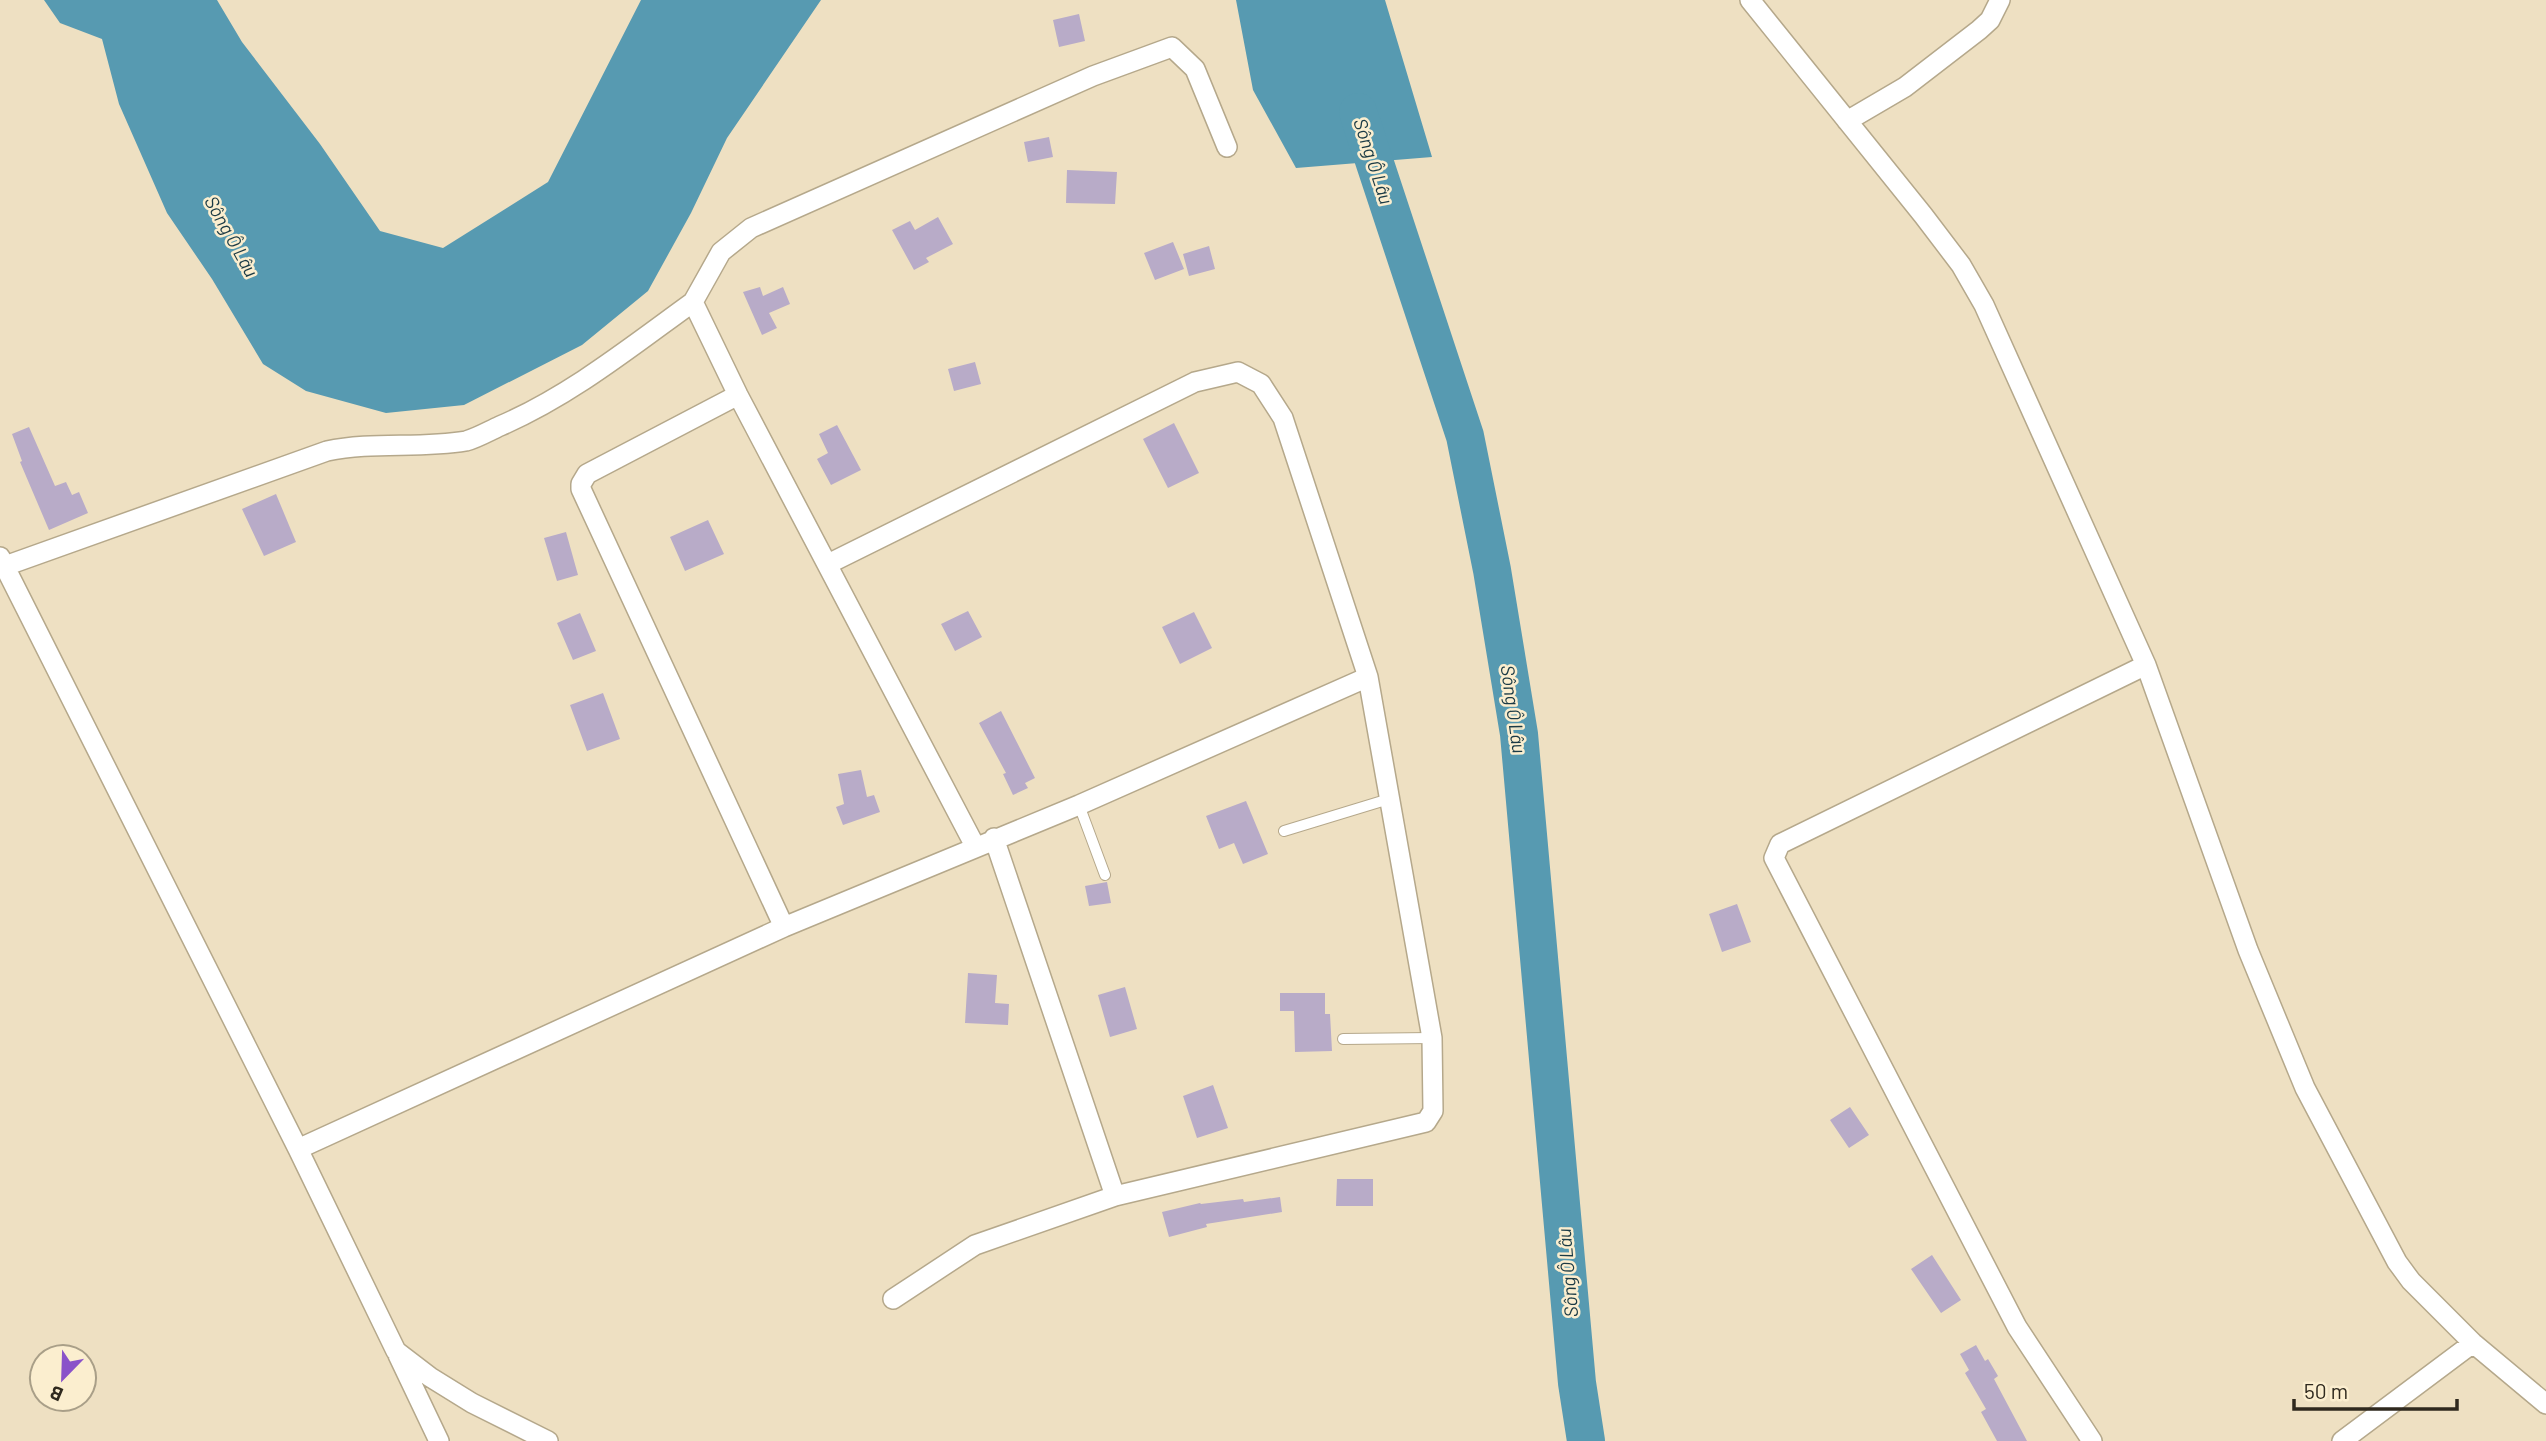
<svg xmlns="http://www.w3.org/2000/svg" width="2546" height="1441" viewBox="0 0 2546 1441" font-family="Barlow,sans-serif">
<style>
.water{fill:#579ab1}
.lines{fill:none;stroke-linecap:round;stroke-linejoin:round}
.river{stroke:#579ab1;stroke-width:38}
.building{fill:#b8abc8}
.lane-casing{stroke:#b5a88b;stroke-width:12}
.street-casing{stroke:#b5a88b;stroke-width:22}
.lane{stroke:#fff;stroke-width:10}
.street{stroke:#fff;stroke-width:19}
.labels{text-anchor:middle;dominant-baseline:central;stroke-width:5;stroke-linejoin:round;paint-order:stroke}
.water-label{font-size:19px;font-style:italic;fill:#1a3a45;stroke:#fbeecf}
</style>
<rect width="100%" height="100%" fill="#eee0c2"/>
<!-- water -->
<path class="water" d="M44,0h173l25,42 78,102 60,87 63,17 105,-66 93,-182h180l-94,138 -36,75 -43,78 -66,54 -118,60 -78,8 -80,-22 -43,-27 -51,-85 -45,-66 -48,-109 -17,-65 -42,-16z
M1236,0h149l47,157 -136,11 -43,-78z"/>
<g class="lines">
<!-- river -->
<path class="river" d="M1358,112l107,324 27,134 27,164 58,649 9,58"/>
</g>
<!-- building -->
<path class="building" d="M1079,14l6,27 -26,6 -6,-27z
M1049,137l4,20 -25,5 -4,-20z
M1067,170l50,2 -2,32 -49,-1z
M938,217l15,27 -27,14 3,4 -15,8 -22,-40 18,-9 5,9z
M1173,242l11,27 -29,11 -11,-27z
M1209,246l6,23 -26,7 -6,-22z
M760,287l3,9 20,-9 7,17 -21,9 8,15 -15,7 -19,-43z
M975,362l6,22 -27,7 -6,-22z
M1174,423l25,50 -31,15 -25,-49z
M837,425l24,45 -30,15 -14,-26 11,-6 -9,-19z
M29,427l26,59 11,-4 6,13 7,-3 9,21 -39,17 -29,-68 2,-1 -10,-27z
M276,494l20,48 -32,14 -22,-47z
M708,520l16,34 -39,17 -15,-34z
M566,532l12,43 -21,6 -13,-43z
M968,611l14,26 -27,14 -14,-27z
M1194,612l18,36 -32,16 -18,-37z
M580,613l16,38 -23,9 -16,-37z
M603,693l17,46 -33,12 -17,-46z
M1001,711l34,67 -10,5 3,5 -15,7 -10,-21 3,-1 -27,-50z
M861,770l6,27 7,-2 6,17 -37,13 -7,-18 8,-3 -6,-30z
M1246,801l22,53 -25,10 -9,-21 -15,6 -13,-33z
M1107,882l4,21 -22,3 -4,-20z
M1737,904l14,38 -29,10 -13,-38z
M968,973l29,2 -2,28 14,1 -1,21 -43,-2z
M1125,987l12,42 -27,8 -12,-42z
M1280,993h45v21h5l2,37 -37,1 -1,-41h-14z
M1213,1085l15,43 -31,10 -14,-42z
M1850,1107l19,28 -20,13 -19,-28z
M1337,1179h36v27h-37z
M1280,1197l2,15 -76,12 1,3 -38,10 -7,-25 38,-9 1,1 42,-5 1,3z
M1932,1255l29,45 -20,13 -30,-44z
M1976,1345l9,16 3,-2 10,17 -4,3 33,62h-30l-16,-29 5,-3 -21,-36 4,-3 -9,-16z"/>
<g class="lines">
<defs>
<path id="lane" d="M1079,805l26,70
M1284,831l105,-32
M1343,1039l89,-1"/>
<path id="street" d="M1750,0l173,215 38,50 23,40 162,360 102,285 57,138 92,174 14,19 62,62 73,61
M1847,121l58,-34 74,-57 11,-10 10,-20
M738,395l-151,79 -6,10v5l203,438
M0,557l298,592 98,202 34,26 42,26 76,38
M828,564l367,-182 43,-10 23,12 22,34 85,259 64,361 1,73 -7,11 -311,74 -140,49 -82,54
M5,566l322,-115c46,-10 92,-2 139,-10 11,-3 23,-10 34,-15 70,-30 132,-80 193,-124
M994,838l121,358
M975,846l-237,-451 -45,-93 28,-50 30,-24 342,-152 79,-29 23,22 32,78
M298,1149l486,-222 295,-122 289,-128
M398,1355l41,86
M2092,1441l-75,-114 -243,-469 6,-14 366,-179
M2342,1441l131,-98"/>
</defs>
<!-- lane casing -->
<use href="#lane" class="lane-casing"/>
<!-- street casing -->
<use href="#street" class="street-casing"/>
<!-- lane -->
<use href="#lane" class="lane"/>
<!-- street -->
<use href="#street" class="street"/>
</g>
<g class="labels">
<!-- water labels -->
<g class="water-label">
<text transform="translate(1374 161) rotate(72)">Sông Ô Lâu</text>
<text transform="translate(232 236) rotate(61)">Sông Ô Lâu</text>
<text transform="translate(1514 709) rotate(82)">Sông Ô Lâu</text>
<text transform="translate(1567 1273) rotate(-95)">Sông Ô Lâu</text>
</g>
</g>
<!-- north arrow -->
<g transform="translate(63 1378) rotate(203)"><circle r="33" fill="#fbeecf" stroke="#a99f88" stroke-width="2"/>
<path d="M0-5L12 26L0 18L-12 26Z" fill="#8a52c9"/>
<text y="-10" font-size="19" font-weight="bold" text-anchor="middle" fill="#2f291e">B</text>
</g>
<!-- scale -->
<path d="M2294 1399v10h163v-10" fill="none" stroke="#2f291e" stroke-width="3.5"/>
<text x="2304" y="1399" font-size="21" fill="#2f291e" stroke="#fbeecf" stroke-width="5" paint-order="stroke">50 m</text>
</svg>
